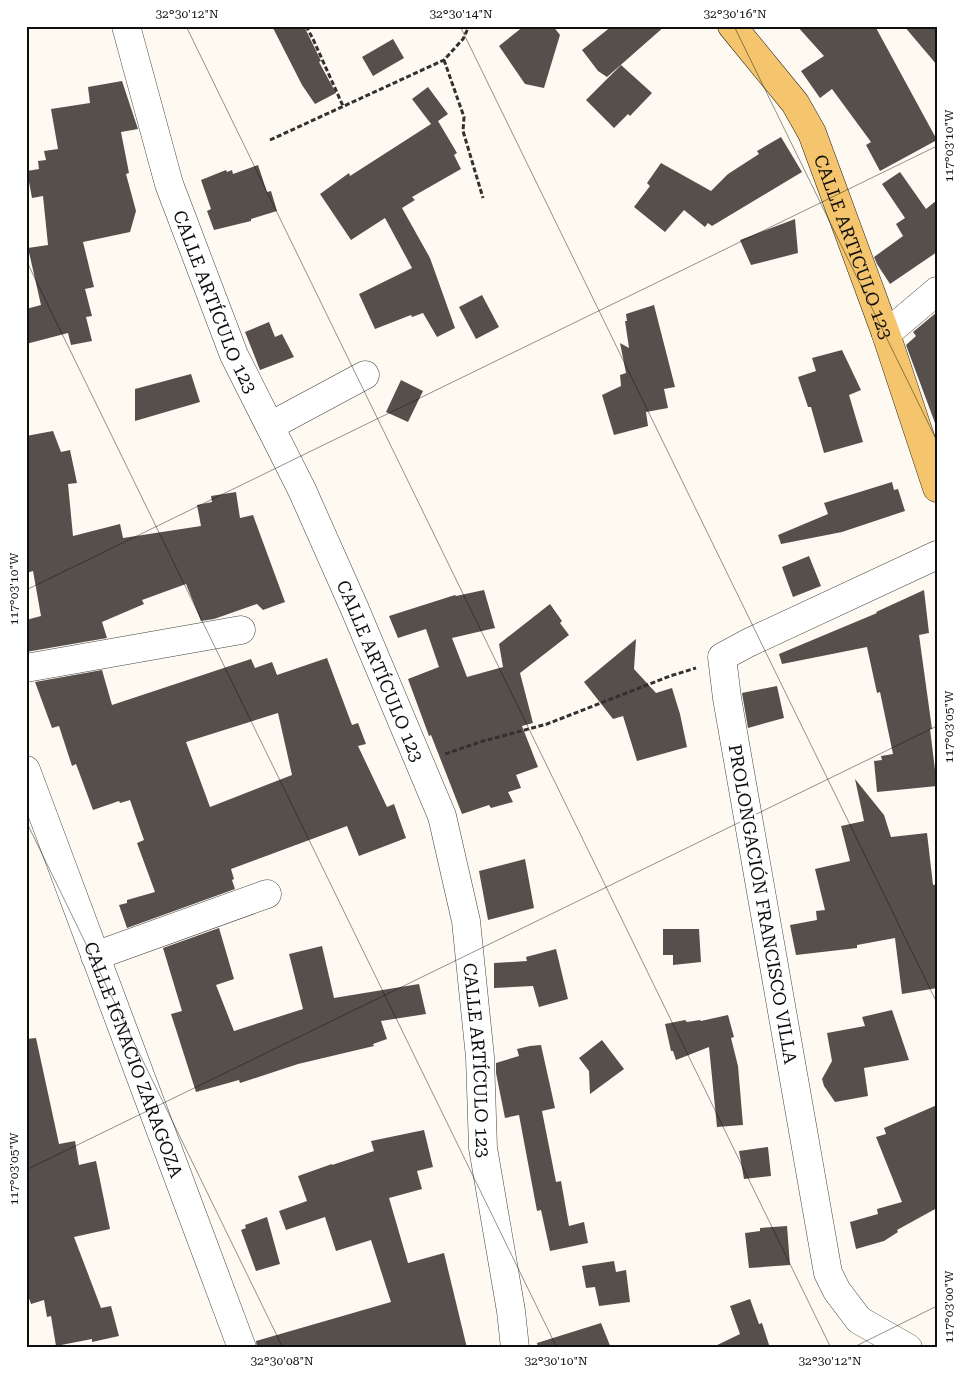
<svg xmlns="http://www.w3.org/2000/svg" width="963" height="1374" viewBox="0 0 963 1374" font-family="'Roboto Serif',serif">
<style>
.building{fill:#574f4b;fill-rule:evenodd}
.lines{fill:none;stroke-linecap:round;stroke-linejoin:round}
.minor-casing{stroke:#424242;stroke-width:29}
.major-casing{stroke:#202020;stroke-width:29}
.path{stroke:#313131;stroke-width:3;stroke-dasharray:5 2.5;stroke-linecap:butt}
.minor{stroke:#fff;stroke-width:28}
.major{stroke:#f4c56c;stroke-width:28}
.ticks{fill:none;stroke:#0f0f0f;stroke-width:1;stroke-opacity:0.45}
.labels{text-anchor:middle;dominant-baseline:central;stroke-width:5;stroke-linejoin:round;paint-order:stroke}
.street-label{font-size:18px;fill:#0f0f0f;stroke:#fff}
.neatline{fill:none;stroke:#0f0f0f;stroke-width:2}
.ticks-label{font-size:12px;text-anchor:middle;fill:#0f0f0f}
</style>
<rect width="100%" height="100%" fill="#fefaf1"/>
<!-- building -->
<path class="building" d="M272,26h32l17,35 -2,1 17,31 -21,11 -13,-19z
M524,26h29l7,9 -16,53 -19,-4 -26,-38z
M612,26h53l-58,51 -9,-6 -16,-21z
M797,26h78l62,114 -57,31 -14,-26 5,-3 -39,-53 -12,9 -19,-27 23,-15z
M904,26h33v39z
M393,39l11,19 -31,18 -11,-19z
M621,65l31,28 -22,23 -2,-2 -14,14 -28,-28z
M122,81l16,48 -17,3 8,41 -3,1 10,37 -6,21 -47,10 11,45 -9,2 7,27 -6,1 6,24 -21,4 -3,-12 -42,11v-35l15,-4 -13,-57 20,-3 -5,-49 -11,2 -5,-27 12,-2 -1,-8 8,-1 -2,-9 14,-2 -7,-40 39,-6 -2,-16z
M428,87l20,27 -10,7 19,32 -3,2 7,14 -49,28 3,3 -13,8 28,50 25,70 -18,9 -14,-24 -11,4 -1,-2 -36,14 -16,-35 53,-26 -27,-50 -34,22 -31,-46 29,-21 1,3 81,-52 -19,-25z
M781,137l21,35 -90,54 -4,-3 -3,4 -21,-17 -19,22 -31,-25 16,-21 -3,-3 14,-20 50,28 17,-17 31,-20 -2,-3z
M258,165l9,27 4,-1 6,20 -26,8v2l-37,9 -7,-19 4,-2 -10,-29 25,-10 1,2 5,-2 1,4z
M900,172l26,37 11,-9v52l-47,32 -13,-20 -3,-7 29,-21 -7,-12 9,-6 -23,-34z
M795,219l3,34 -47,12 -11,-25z
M482,295l17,32 -23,12 -17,-32z
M654,305l21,82 -11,2 4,19 -22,4 2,14 -34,9 -12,-40 19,-9 -1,-11 6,-2 -6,-30 9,5 -4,-27h2l-1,-7z
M937,312v110l-2,1 -29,-78 10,-9 -3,-4z
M269,322l6,15 7,-3 12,23 -34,13 -15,-38z
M842,350l19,40 -12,5 14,47 -39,11 -13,-46h-3l-10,-30 18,-6 -4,-13z
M191,374l9,28 -65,19v-32z
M401,380l22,11 -15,31 -22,-10z
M53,431l8,21 9,-2 7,33 -9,1 5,52 47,-12 3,14 78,-12 -4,-21 15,-3 -1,-6 25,-4 4,26 13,-3 32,87 -22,8 -6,-6 -43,15 -13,2 -15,-37 -44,16 2,4 -42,18 5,16 -81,14v-32l15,-4 -8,-45 -7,2v-137z
M892,482l2,8 4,-1 7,22 -63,21 -61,12 -3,-9 50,-21 -4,-11z
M809,556l12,30 -28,11 -11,-30z
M484,590l11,38 -43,10 15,39 36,-10 -4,-23 51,-40 12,17 -2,2 9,12 -49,38 13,50 -11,3 16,41 -22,8 5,13 -13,4 5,10 -22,6 -2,-3 -27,9 -31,-79 -2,1 -21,-57 31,-12 -13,-38 -28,9 -9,-22 66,-21 1,1z
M924,590l5,43 -10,2 13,94h-2l7,57 -60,6 -3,-31 8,-1 -1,-4 12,-2 -13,-62 -3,1 -10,-46 -85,17 -3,-10 98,-41 -1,-1z
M636,639l-2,30 22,24 16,-5 8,26 7,33 -50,14 -14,-45 -10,3 -29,-37z
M327,658l25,67 6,-2 8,21 -8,2 29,61 7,-3 12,34 -47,18 -12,-30 -116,43 3,10 -2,1 3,9 -108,39 -8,-23 8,-2v-3l28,-8 -18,-49 7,-3 -14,-40 -10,3 -1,-2 -26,9 -17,-46 -4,2 -13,-40 -7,2 -17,-46 67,-12 10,35 139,-46 4,9 17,-6 5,13zM278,713l14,62 -82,32 -24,-65z
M777,686l7,32 -36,10 -6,-35z
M855,779l29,36 7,22 36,-4 6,52 4,-1v104l-35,6 -7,-56 -38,7v3l-61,7 -6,-30 27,-5 -1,-9 9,-1 -10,-41 35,-8 -9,-35 23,-5z
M525,859l9,49 -46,12 -9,-49z
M219,928l15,51 -18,6 18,46 69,-22 -14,-55 33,-8 12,52 85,-14 7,30 -45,7 6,18 -14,5 1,2 -76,18 -58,19 -1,-3 -43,12 -25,-78 11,-3 -19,-63z
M663,929h36l2,33 -28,3v-10h-10z
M556,949l12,50 -29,8 -6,-21 -39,2v-25l33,-2 -1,-4z
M892,1010l17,50 -45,8 4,28 -33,6 -11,-16 -2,-7 10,-18 -5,-28 38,-7 -3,-9z
M728,1015l6,22 -3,1 7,28 5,59 -26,2 -8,-80 -33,13 -3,-9h-2l-6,-27 20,-4 2,2 13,-2 1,1z
M36,1038l23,106 16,-3 4,24 17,-4 14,68 -36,8 27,71 10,-2 8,30 -27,6v-3l-36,7 -5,-30 -4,1 -3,-17 -13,4 -5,-14v-251z
M602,1040l22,29 -34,25 -1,-23 -10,-13z
M541,1045l14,63 -13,3 14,71 5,-1 8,45 15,-4 4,21 -38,8 -9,-41 -4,1 -18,-96 -14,3 -9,-45v-10l23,-7 -2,-7 13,-3z
M937,1105v103l-40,22 1,2 -14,9 -28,8 -6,-27 28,-8 -1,-5 25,-7 -26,-65 10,-3 -2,-6z
M424,1130l9,37 -16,4 5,18 -33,9 19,65 36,-10 23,95h-210l-1,-7 135,-39 -20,-62 -35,11 -11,-34 -39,13 -7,-19 28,-10 -9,-25 34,-12v1l42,-14 -3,-10z
M768,1147l3,29 -27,3 -5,-28z
M267,1217l13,47 -24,7 -15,-41 5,-2 -1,-3z
M787,1226l3,39 -41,3 -4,-35 15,-2v-3z
M614,1261l2,11 10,-2 4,32 -31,4 -4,-19 -9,1 -4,-22z
M750,1299l9,25 3,-1 8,25h-59l29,-14 -10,-28z
M601,1323l10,25h-73l-1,-5z"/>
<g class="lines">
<defs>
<g id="minor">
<path id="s1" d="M126,26l43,158 65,171 68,135 52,117 88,209 24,105 14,136 3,91 28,163 4,37"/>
<path d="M886,334l51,-43"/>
<path d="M270,426l95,-51"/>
<path d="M26,668l215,-38"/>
<path id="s2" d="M26,770l216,578"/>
<path d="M95,956l172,-62"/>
<path d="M908,1348l-49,-28 -22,-29 -9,-18 -101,-575 -5,-41 26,-14 189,-88"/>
</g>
<g id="major">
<path id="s3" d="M732,26l63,77 17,30 74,201 51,154"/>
</g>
</defs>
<!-- minor casing -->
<use href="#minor" class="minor-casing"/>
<!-- major casing -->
<use href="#major" class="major-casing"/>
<!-- path -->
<path class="path" d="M306,26l7,13 30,67
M444,60l20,57 -1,14 20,67
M270,140l174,-80 19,-21 6,-13
M445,754l35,-12 67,-18 123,-48 26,-8"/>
<!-- minor -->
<use href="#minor" class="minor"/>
<!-- major -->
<use href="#major" class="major"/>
</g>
<!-- ticks -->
<path class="ticks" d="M186,26l645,1322M460,26l477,977M734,26l203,415M26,260l531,1088M26,590l911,-444M26,821l257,527M26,1170l911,-444M852,1348l85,-42"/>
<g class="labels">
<!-- street labels -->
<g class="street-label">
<text stroke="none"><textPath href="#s3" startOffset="255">CALLE ARTICULO 123</textPath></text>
<text stroke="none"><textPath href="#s1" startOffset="290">CALLE ARTÍCULO 123</textPath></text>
<text stroke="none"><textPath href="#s1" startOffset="695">CALLE ARTÍCULO 123</textPath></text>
<text transform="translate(763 904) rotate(80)">PROLONGACIÓN FRANCISCO VILLA</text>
<text stroke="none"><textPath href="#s2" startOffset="309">CALLE IGNACIO ZARAGOZA</textPath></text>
<text stroke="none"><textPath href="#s1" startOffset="1100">CALLE ARTÍCULO 123</textPath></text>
</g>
</g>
<!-- border -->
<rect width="963" height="1374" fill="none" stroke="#ffffff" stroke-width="55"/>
<rect x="28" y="28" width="908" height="1318" class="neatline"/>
<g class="ticks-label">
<text x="187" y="18">32°30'12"N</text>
<text x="461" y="18">32°30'14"N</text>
<text x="735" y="18">32°30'16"N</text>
<text transform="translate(949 146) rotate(-90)" y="4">117°03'10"W</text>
<text transform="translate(14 589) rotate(-90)" y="4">117°03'10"W</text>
<text transform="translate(949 727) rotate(-90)" y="4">117°03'05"W</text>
<text transform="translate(14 1169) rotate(-90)" y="4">117°03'05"W</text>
<text transform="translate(949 1307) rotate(-90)" y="4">117°03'00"W</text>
<text x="282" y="1365">32°30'08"N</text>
<text x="556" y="1365">32°30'10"N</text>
<text x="830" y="1365">32°30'12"N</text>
</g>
</svg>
